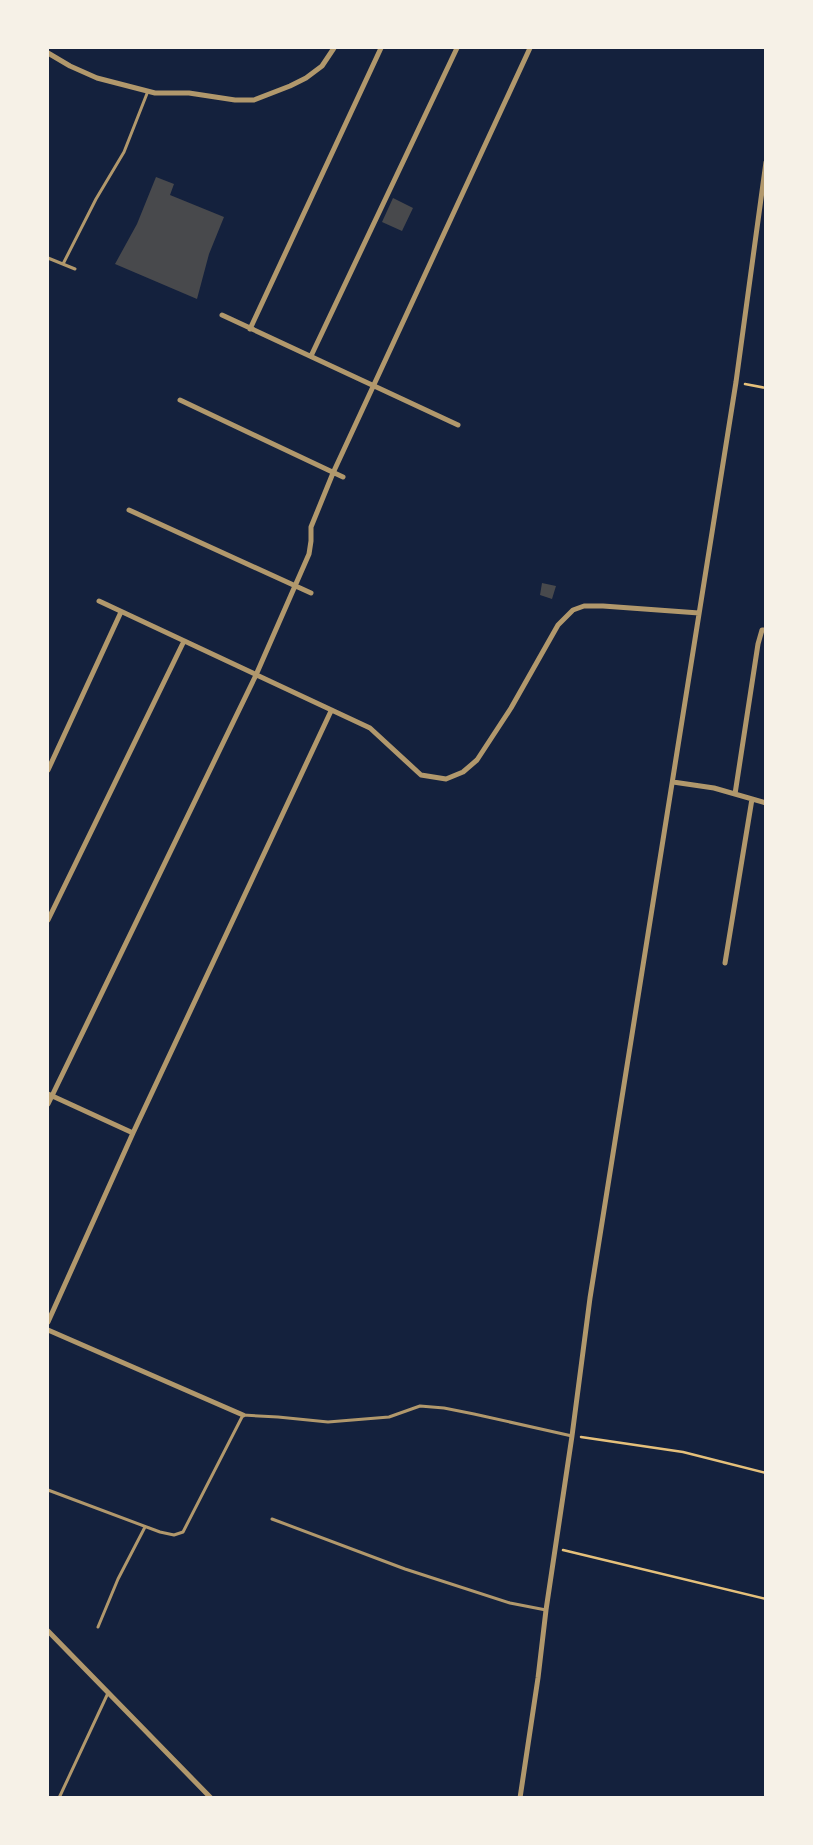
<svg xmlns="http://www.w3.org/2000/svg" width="813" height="1845" viewBox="0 0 813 1845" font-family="'Fira Sans',sans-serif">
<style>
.building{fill:#48494c}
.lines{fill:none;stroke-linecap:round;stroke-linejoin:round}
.path{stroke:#e5c07b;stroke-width:2.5}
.service{stroke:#b1986c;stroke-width:3}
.minor{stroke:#b1986c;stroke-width:5}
</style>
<rect width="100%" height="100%" fill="#14213d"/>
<!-- building -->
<path class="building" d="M156,177l18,7 -4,11 54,22 -15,37 -12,45 -82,-35 22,-40z
M393,198l20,10 -11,23 -20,-9z
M542,583l14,3 -4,13 -12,-4z"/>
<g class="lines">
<!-- path -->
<path class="path" d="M745,384l21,4
M581,1437l102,15 83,21
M563,1550l203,49"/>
<!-- service -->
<path class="service" d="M48,258l27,11
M63,264l33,-65 28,-47 24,-61
M48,1490l112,42 14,3 9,-3 60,-117 35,2 50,5 61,-5 31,-11 24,2 30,6 98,22
M272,1519l133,50 105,34 36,7
M98,1627l20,-48 27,-52
M59,1798l49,-105"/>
<!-- minor -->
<path class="minor" d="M48,53l22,13 27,12 58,15h34l46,7h19l36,-14 16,-8 16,-12 12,-18
M222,315l236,110
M250,329l131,-281
M311,356l146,-308
M180,400l163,77
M129,510l182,83
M99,601l271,127 51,47 25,4 17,-7 14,-12 34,-52 47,-83 15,-15 11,-4h19l96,7
M48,770l73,-158
M673,782l41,6 52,15
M735,794l23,-150 4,-14h4
M48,920l136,-279
M725,963l27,-164
M48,1094l85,39
M48,1104l208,-429 53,-121 2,-13v-14l22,-54 197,-425
M48,1322l85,-189 198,-422
M48,1330l195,85
M48,1631l163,167
M520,1798l18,-120 8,-68 26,-174 18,-138 146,-916 30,-220"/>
</g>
<!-- border -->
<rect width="813" height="1845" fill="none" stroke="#f6f1e7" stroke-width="98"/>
</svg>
